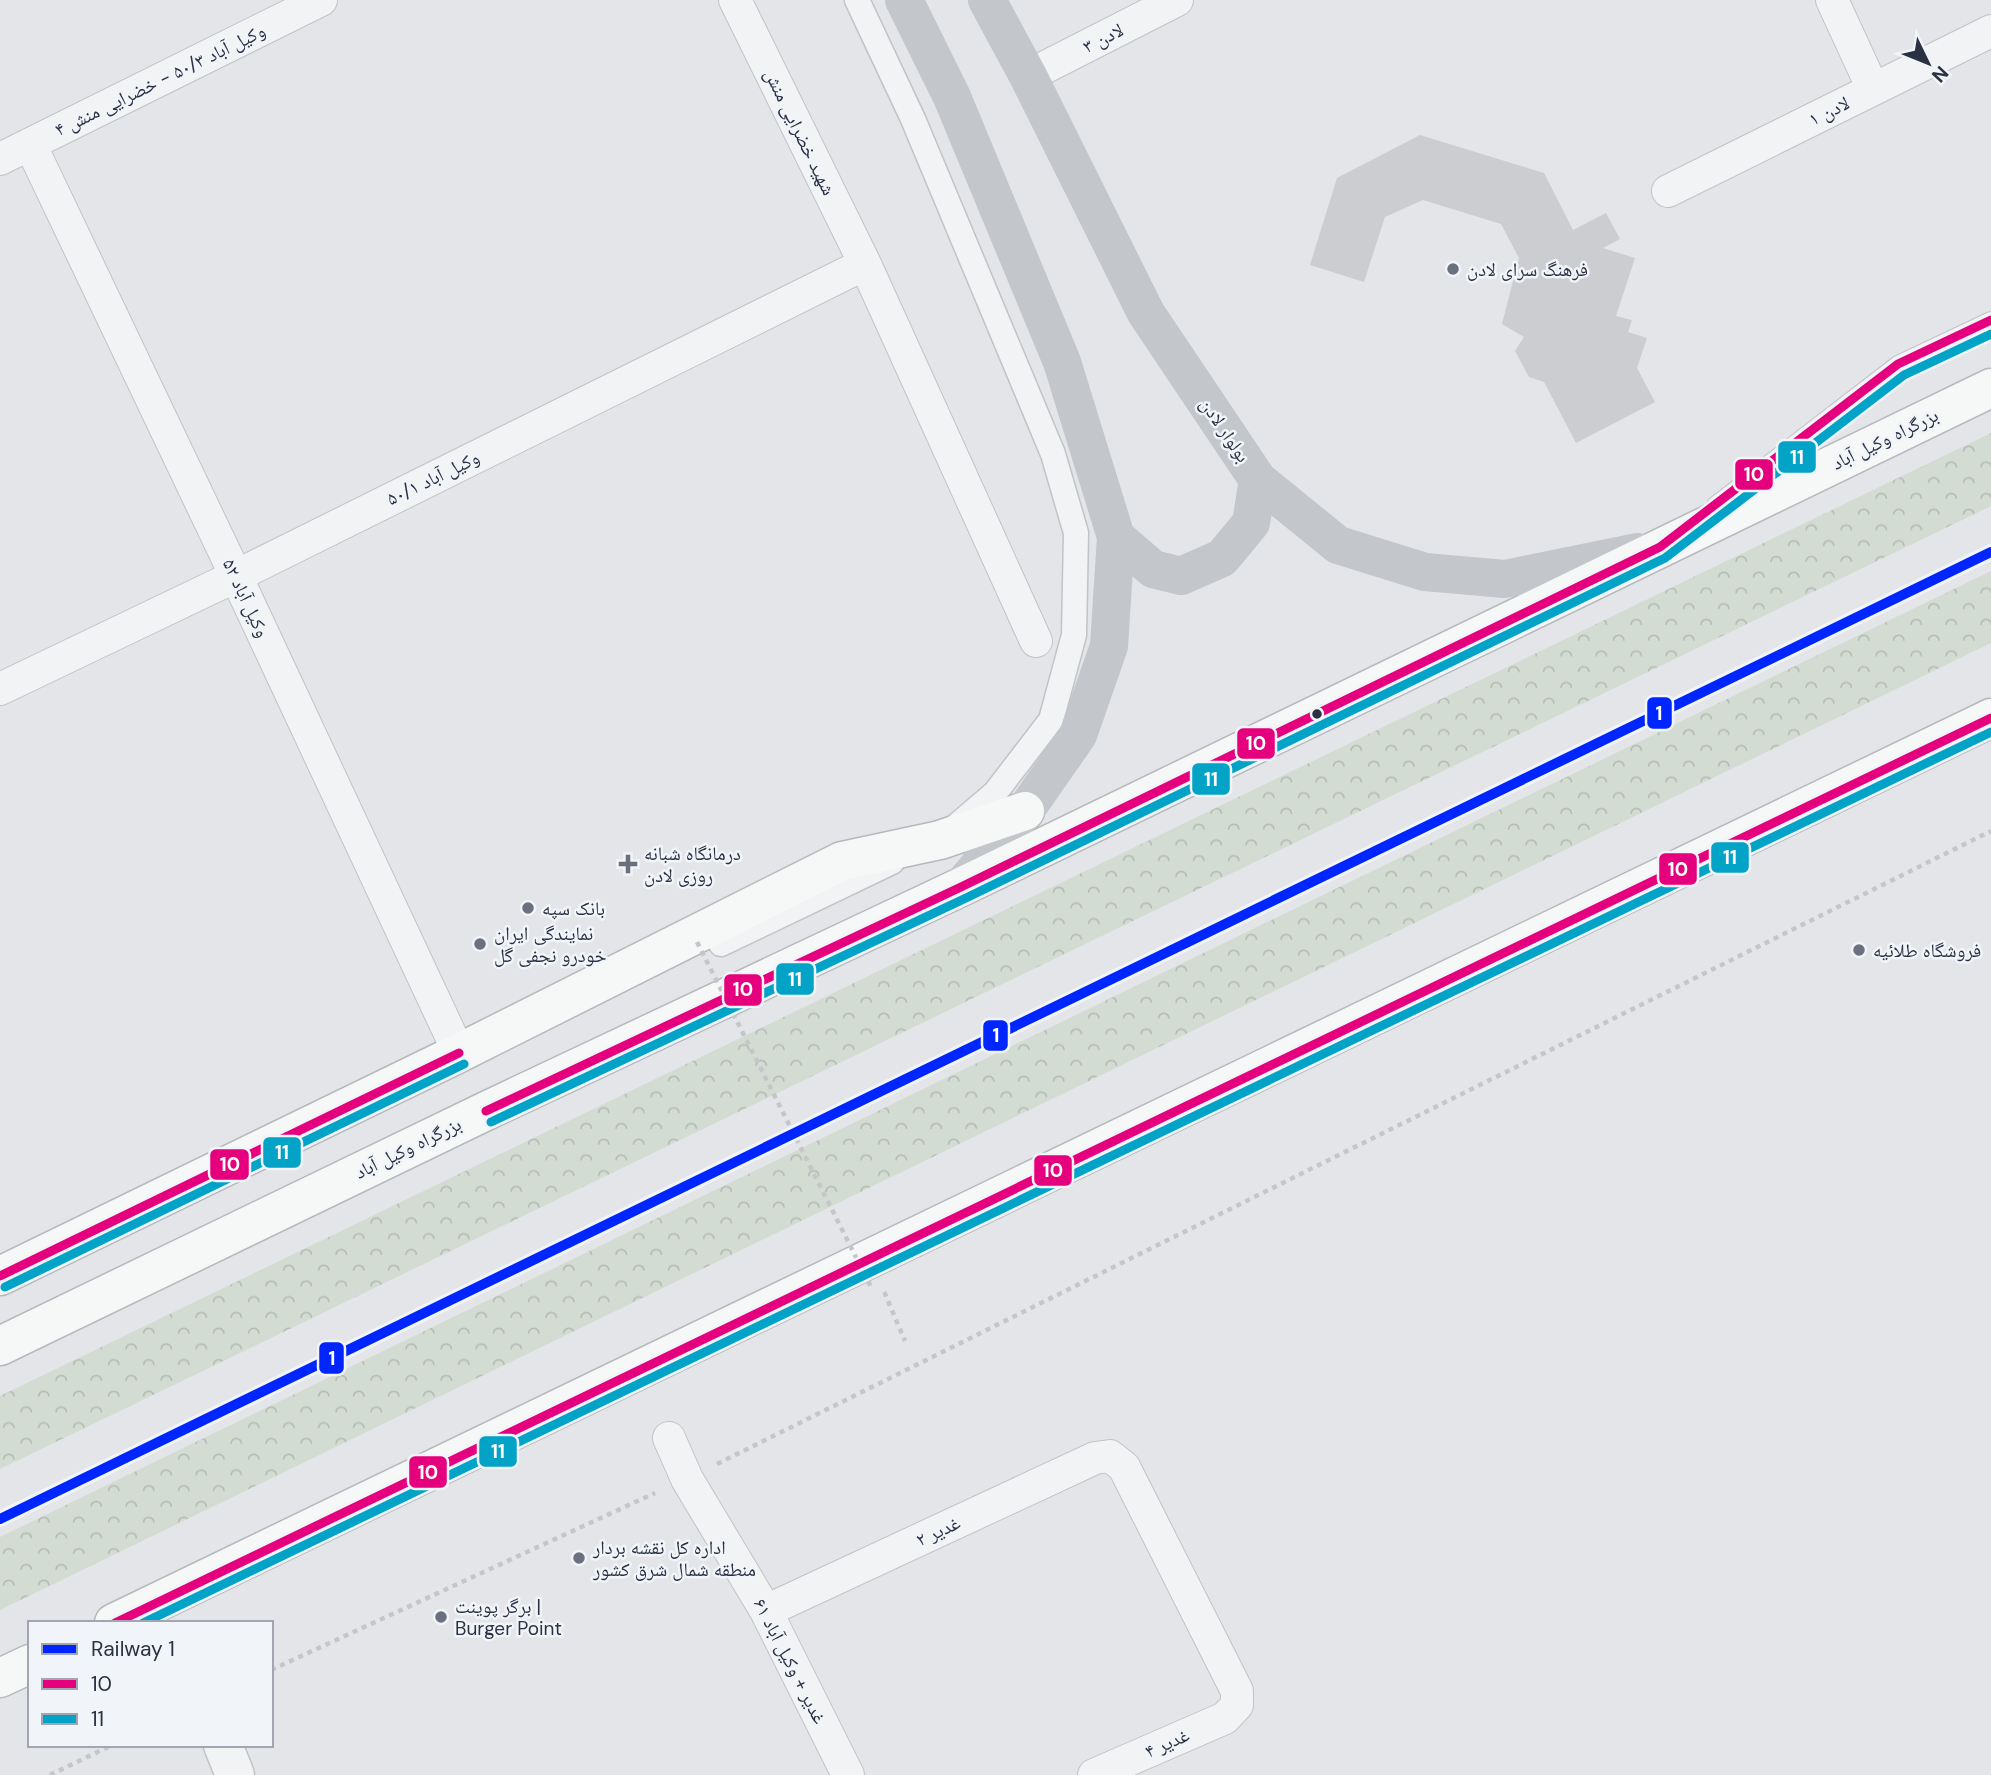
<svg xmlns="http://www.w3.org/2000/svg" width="1991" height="1775" viewBox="0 0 1991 1775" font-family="'DM Sans','Noto Naskh Arabic',sans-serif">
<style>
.forest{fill:url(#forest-crowns)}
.building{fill:#cccdd1}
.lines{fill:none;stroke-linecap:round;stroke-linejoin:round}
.service-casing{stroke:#c1c3c6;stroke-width:18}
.pedestrian-casing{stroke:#c1c3c6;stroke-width:27}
.minor-casing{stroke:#c1c3c6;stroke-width:34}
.tertiary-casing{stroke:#c1c3c6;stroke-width:41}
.trunk-casing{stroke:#b5b8bd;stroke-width:41}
.path{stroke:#c4c6ca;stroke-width:4.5;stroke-dasharray:5 5;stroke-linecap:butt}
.service{stroke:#f2f3f5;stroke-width:16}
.pedestrian{stroke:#f2f3f5;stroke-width:24}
.minor{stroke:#f2f3f5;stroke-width:32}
.tertiary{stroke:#f2f3f5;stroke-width:38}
.secondary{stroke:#c3c6ca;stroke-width:38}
.trunk{stroke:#f6f7f7;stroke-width:38}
.path-bridge{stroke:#c4c6ca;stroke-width:4.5;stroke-dasharray:5 5;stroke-linecap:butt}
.bus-1-casing{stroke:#f1f4f8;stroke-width:14}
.bus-2-casing{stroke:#f1f4f8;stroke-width:14}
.bus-1{stroke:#e5007d;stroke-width:9}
.bus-2{stroke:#02a3c7;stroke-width:9}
.rail-1-casing{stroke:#f1f4f8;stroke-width:16}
.rail-1{stroke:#0026ff;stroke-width:10}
.poi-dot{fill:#6a707d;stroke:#f1f4f8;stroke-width:2.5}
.bus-dot{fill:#293143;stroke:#f1f4f8;stroke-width:2.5}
.labels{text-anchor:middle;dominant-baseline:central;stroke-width:5;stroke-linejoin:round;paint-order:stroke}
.street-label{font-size:19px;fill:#293143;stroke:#f1f4f8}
.poi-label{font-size:19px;fill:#293143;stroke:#f1f4f8;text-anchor:start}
.line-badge{stroke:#f1f4f8;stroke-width:2.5}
.badge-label{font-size:19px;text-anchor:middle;font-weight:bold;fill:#fff}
</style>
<defs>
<pattern id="forest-crowns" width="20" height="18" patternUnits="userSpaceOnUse" patternTransform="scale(1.75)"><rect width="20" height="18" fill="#d3dcd3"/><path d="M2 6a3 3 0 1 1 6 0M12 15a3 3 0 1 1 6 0" fill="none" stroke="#b5bdb6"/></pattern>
</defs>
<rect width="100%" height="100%" fill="#e3e5e8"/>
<!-- forest -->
<path class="forest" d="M1991,433v73l-1991,963v-73z
M1991,571v72l-1991,967v-73z"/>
<!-- building -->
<path class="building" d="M1420,135l124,38 29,57 33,-17 14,26 -17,9 32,10 -19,58 16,4 -4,12 19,6 -10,30 18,34 -79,41 -32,-61 -15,-5 -14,-26 9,-14 -22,-13 17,-66 -18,-34 -78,-24 -38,17 -21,65 -54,-17 27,-87z"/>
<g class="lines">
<defs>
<path id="service" d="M1715,505l183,-141 93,-44"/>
<path id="pedestrian" d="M857,0l56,119 140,335 23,79 -2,102 -23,85 -56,73 -41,35
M721,944l171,-82"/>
<path id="minor" d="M735,0l130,264 171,377
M1832,0l41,89
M1028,76l149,-76
M30,144l206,432 223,477
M0,159l321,-159
M1668,191l323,-160
M0,689l236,-113 629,-312
M669,1438l18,41 79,132 82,164
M766,1611l329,-153 15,-2 14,11 113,224v14l-12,13 -131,57"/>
<path id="tertiary" d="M223,1745l12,30"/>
<path id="trunk" d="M0,1276l459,-223 383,-192 98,-21 85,-29
M0,1346l486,-235 475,-224 1030,-499
M114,1623l1877,-905
M0,1678l30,-14"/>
</defs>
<!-- service casing -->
<use href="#service" class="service-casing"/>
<!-- pedestrian casing -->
<use href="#pedestrian" class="pedestrian-casing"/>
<!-- minor casing -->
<use href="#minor" class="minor-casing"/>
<!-- tertiary casing -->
<use href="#tertiary" class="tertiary-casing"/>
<!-- trunk casing -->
<use href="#trunk" class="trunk-casing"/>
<!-- path -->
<path class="path" d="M887,1293l-2,1 20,47
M717,1464l1274,-633
M271,1670l384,-177
M50,1775l62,-30"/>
<!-- service -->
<use href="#service" class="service"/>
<!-- pedestrian -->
<use href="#pedestrian" class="pedestrian"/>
<!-- minor -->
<use href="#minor" class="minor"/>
<!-- tertiary -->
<use href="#tertiary" class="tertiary"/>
<!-- secondary -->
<path class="secondary" d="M904,0l48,97 110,265 54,175 -7,109 -31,89 -53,76 -64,76
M987,0l41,76 118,237 112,167 80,65 87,27 80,7 132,-27
M1116,537l37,32 28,7 41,-18 29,-35 7,-43"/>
<!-- trunk -->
<use href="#trunk" class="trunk"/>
<!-- path-bridge -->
<path class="path-bridge" d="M697,942l175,347"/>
<defs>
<path id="bus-1" d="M486,1111l475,-224 699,-340 238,-183 93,-44
M0,1276l459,-223
M115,1623l1876,-905"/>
<path id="bus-2" d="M491,1122l475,-224 699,-340 239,-183 87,-41
M5,1287l459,-223
M143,1623l1848,-891"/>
</defs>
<!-- bus-1 casing -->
<use href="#bus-1" class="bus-1-casing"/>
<!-- bus-2 casing -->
<use href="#bus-2" class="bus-2-casing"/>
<!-- bus-1 -->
<use href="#bus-1" class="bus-1"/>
<!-- bus-2 -->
<use href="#bus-2" class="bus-2"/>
<defs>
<path id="rail-1" d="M0,1519l1991,-967"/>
</defs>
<!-- rail-1 casing -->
<use href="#rail-1" class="rail-1-casing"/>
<!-- rail-1 -->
<use href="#rail-1" class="rail-1"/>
</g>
<!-- markers -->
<g class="poi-dot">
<circle cx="1453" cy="269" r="7"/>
<path d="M624.5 853.5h7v7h7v7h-7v7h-7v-7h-7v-7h7z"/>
<circle cx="528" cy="908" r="7"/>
<circle cx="480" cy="944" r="7"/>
<circle cx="1859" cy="950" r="7"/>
<circle cx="579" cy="1558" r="7"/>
<circle cx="441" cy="1617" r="7"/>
</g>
<circle class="bus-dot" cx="1317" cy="714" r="6"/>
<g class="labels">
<!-- street labels -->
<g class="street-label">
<text transform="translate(1103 38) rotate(-27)">لادن ۳</text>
<text transform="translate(160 80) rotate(-26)">وکیل آباد ۵۰/۳ - خضرایی منش ۴</text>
<text transform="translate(1829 111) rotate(-26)">لادن ۱</text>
<text transform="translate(800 132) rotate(64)">شهید خضرایی منش</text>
<text transform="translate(1225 430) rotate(56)">بولوار لادن</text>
<text transform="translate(1885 439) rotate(-26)">بزرگراه وکیل آباد</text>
<text transform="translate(433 478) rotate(-26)">وکیل آباد ۵۰/۱</text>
<text transform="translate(246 598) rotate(65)">۵۲ وکیل آباد</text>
<text transform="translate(408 1148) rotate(-26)">بزرگراه وکیل آباد</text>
<text transform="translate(938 1531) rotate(-25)">غدیر ۲</text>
<text transform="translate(790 1661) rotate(63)">غدیر + وکیل آباد ۶۱</text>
<text transform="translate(1167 1743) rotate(-24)">غدیر ۴</text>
</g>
<!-- poi labels -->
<g class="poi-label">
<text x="1467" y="269">فرهنگ سرای لادن</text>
<text x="644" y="853">درمانگاه شبانه<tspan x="644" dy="22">روزی لادن</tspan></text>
<text x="542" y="908">بانک سپه</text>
<text x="494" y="933">نمایندگی ایران<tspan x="494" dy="22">خودرو نجفی گل</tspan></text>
<text x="1873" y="950">فروشگاه طلائیه</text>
<text x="593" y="1547">اداره کل نقشه بردار<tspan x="593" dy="22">منطقه شمال شرق کشور</tspan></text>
<text x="455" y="1606">برگر پوینت |<tspan x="455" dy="22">Burger Point</tspan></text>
</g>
</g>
<g class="line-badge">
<rect x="1777" y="440" width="40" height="34" rx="7" fill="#02a3c7"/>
<rect x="1734" y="458" width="40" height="33" rx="7" fill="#e5007d"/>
<rect x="1646" y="696" width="27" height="34" rx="7" fill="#0026ff"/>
<rect x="1236" y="727" width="40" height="33" rx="7" fill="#e5007d"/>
<rect x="1191" y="762" width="40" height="34" rx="7" fill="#02a3c7"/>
<rect x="1710" y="841" width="40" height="33" rx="7" fill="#02a3c7"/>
<rect x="1658" y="852" width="40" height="34" rx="7" fill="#e5007d"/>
<rect x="775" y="962" width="40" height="34" rx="7" fill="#02a3c7"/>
<rect x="723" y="973" width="40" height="34" rx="7" fill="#e5007d"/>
<rect x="982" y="1019" width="27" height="33" rx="7" fill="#0026ff"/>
<rect x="262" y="1136" width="40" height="33" rx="7" fill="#02a3c7"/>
<rect x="209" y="1148" width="41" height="33" rx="7" fill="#e5007d"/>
<rect x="1033" y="1154" width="40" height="33" rx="7" fill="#e5007d"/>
<rect x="318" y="1341" width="27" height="34" rx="7" fill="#0026ff"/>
<rect x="478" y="1435" width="40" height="33" rx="7" fill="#02a3c7"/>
<rect x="408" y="1455" width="40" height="34" rx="7" fill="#e5007d"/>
</g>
<g class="badge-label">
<text x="1797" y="464">11</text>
<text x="1754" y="481">10</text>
<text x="1659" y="720">1</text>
<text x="1256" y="750">10</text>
<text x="1211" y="786">11</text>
<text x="1730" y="864">11</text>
<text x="1678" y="876">10</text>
<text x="795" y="986">11</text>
<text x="743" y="996">10</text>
<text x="996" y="1042">1</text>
<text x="282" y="1159">11</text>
<text x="230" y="1171">10</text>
<text x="1053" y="1177">10</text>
<text x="332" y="1365">1</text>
<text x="498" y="1458">11</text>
<text x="428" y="1479">10</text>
</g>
<!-- legend -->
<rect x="28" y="1621" width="245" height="126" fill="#f1f4f8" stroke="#a1a6b0" stroke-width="2"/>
<rect x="42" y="1644" width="35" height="10" fill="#0026ff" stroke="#a1a6b0" stroke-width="2"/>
<text x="91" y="1656" font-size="21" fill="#293143">Railway 1</text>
<rect x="42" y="1679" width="35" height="10" fill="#e5007d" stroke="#a1a6b0" stroke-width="2"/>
<text x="91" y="1691" font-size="21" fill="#293143">10</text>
<rect x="42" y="1714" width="35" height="10" fill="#02a3c7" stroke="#a1a6b0" stroke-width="2"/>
<text x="91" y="1726" font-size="21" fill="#293143">11</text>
<!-- north arrow -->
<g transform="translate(1928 63) rotate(133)" stroke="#f1f4f8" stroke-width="5" paint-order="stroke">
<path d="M0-5L12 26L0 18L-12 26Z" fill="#293143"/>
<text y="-10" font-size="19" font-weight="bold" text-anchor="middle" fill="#293143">N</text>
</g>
</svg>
